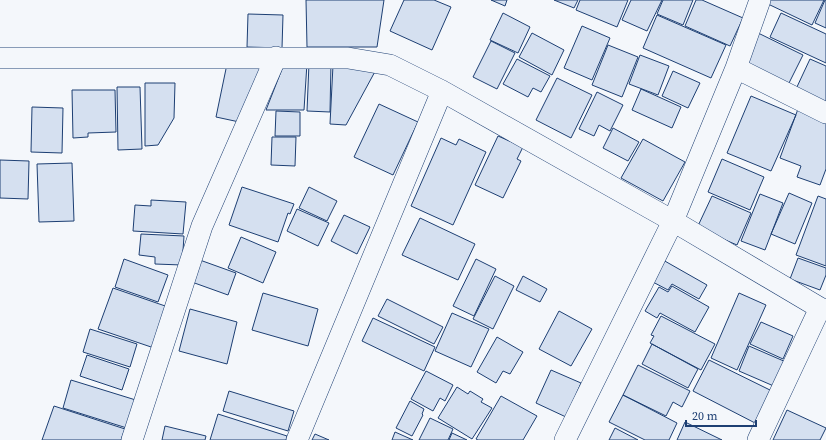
<svg xmlns="http://www.w3.org/2000/svg" width="826" height="440" viewBox="0 0 826 440" font-family="'Source Serif 4',serif">
<style>
.building{fill:#d5e0f0;stroke:#1d3f73}
.lines{fill:none;stroke-linecap:round;stroke-linejoin:round}
.street-casing{stroke:#1d3f73;stroke-width:22}
.street{stroke:#f4f7fb;stroke-width:21}
</style>
<rect width="100%" height="100%" fill="#f4f7fb"/>
<!-- building -->
<path class="building" d="M306,0h78l-7,47h-70z
M404,0h30l17,7 -19,43 -42,-19z
M491,0h16l-2,6z
M554,0h24l-4,8z
M580,0h48l-11,27 -41,-17z
M631,0h31l-15,31 -25,-11z
M663,0h30l-10,25 -26,-11z
M696,0h6l41,18 -13,28 -45,-20z
M770,0h54l-12,25 -44,-21z
M825,0h1v28l-11,-5z
M503,13l27,14 -12,26 -28,-13z
M781,13l45,21v29l-56,-26z
M248,14l35,1 -1,33 -35,-1z
M657,15l69,30 -15,33 -68,-30z
M582,26l28,12 -18,42 -28,-12z
M754,31l49,24 -17,34 -42,-20z
M532,33l32,17 -12,25 -33,-18z
M491,41l24,12 -18,36 -24,-12z
M608,45l30,12 -16,40 -30,-12z
M640,55l29,11 -11,29 -29,-11z
M517,59l33,17 -9,16 -8,-4 -5,9 -25,-13z
M810,59l16,7v37l-30,-14z
M268,63l-24,60 -28,-6 11,-53z
M307,63l-3,47h-38l18,-46z
M309,63h22l-1,49 -23,-1z
M333,65l45,1 -32,59 -16,-1z
M673,71l27,12 -12,25 -26,-12z
M557,78l35,17 -21,43 -35,-18z
M145,83h30l-1,35 -16,27 -13,1z
M117,87h23l2,62 -24,1z
M641,89l40,18 -9,21 -40,-18z
M72,90h43l1,42 -28,1v4l-15,1z
M597,92l26,13 -13,26 -11,-6 -5,11 -15,-7z
M751,96l45,19 -25,56 -44,-18z
M379,104l39,18 -25,53 -39,-18z
M32,107l31,1 -1,45 -31,-1z
M798,109l28,10v50l-6,16 -23,-8 4,-11 -21,-8z
M276,111l24,1v24h-25z
M613,128l26,14 -11,19 -25,-13z
M498,136l25,11 -6,12 4,2 -18,37 -28,-13z
M272,137h24l-1,29 -24,-1z
M441,138l15,7 3,-6 27,13 -33,73 -42,-19z
M643,139l42,23 -22,39 -42,-23z
M722,159l42,18 -14,33 -42,-18z
M0,160l29,1 -1,38 -28,-1z
M72,163l2,58 -35,1 -2,-58z
M242,187l52,17 -4,10 -2,-1 -10,29 -49,-17z
M309,187l28,14 -10,20 -28,-13z
M789,193l23,10 -17,41 -24,-10z
M760,194l23,9 -18,47 -24,-9z
M712,196l39,17 -14,32 -40,-17z
M818,196l8,3v67l-30,-11z
M151,200l35,2 -3,32 -50,-3 2,-26 16,1z
M297,209l32,14 -11,23 -31,-15z
M344,215l26,12 -13,27 -26,-13z
M420,218l55,26 -17,36 -56,-25z
M141,234l43,2 -2,29 -27,-1v-7l-16,-2z
M241,237l35,15 -13,31 -35,-15z
M798,258l28,10v7l-6,15 -30,-11z
M124,259l44,16 -10,27 -43,-15z
M197,259l39,14 -8,22 -39,-14z
M476,259l20,10 -22,47 -21,-10z
M663,260l44,25 -8,14 -27,-15 -4,6 -17,-9z
M495,276l19,10 -21,43 -20,-10z
M523,276l24,13 -7,13 -24,-12z
M672,286l37,21 -14,25 -35,-19 -3,5 -12,-7 14,-24 9,5z
M113,288l58,20 -14,41 -59,-20z
M263,293l55,16 -10,37 -56,-16z
M739,293l27,12 -29,65 -26,-12z
M387,299l56,28 -9,17 -56,-28z
M190,309l47,13 -10,42 -48,-13z
M559,311l33,18 -21,37 -32,-17z
M452,313l37,16 -18,38 -36,-16z
M661,316l54,28 -14,26 -51,-27 4,-7 -3,-1z
M373,318l62,29 -11,24 -62,-30z
M761,322l32,14 -10,23 -33,-15z
M90,329l47,15 -7,23 -47,-15z
M497,337l26,15 -13,22 -7,-3 -7,12 -19,-11z
M652,344l46,25 -10,19 -46,-24z
M749,346l37,16 -10,25 -37,-16z
M87,355l42,14 -7,21 -42,-14z
M709,360l65,32 -17,32 -64,-33z
M638,365l52,26 -8,16 -9,-5 -7,14 -43,-21z
M551,370l30,13 -15,34 -30,-14z
M426,371l27,14 -8,16 -5,-3 -7,13 -22,-12z
M71,380l68,21 -9,28 -67,-21z
M457,387l11,7 2,-3 13,8 -2,3 11,6 -20,31 -34,-21z
M229,391l65,20 -6,20 -65,-20z
M623,395l54,28 -8,17h-24l-36,-18z
M501,396l36,20 -14,24h-45l-2,-1z
M410,401l14,8 -2,5 1,1 -11,21 -16,-8z
M54,406l71,23 -4,11h-79z
M787,410l39,18 -6,12h-47z
M218,414l69,22 -1,4h-76z
M430,418l23,11 -5,11h-29z
M685,422l37,18h-45z
M165,426l41,10 -1,4h-43z
M615,428l23,12h-29z
M395,432l18,8h-21z
M452,433l15,7h-18z
M315,434l14,6h-17z"/>
<g class="lines">
<defs>
<path id="street" d="M0,58h348l42,7 52,26 231,130 147,87 6,2
M736,68l90,45
M132,440l70,-214 74,-169
M297,440l145,-349
M565,440l108,-219 63,-153 24,-68
M758,440l62,-132"/>
</defs>
<!-- street casing -->
<use href="#street" class="street-casing"/>
<!-- street -->
<use href="#street" class="street"/>
</g>
<!-- scale -->
<path d="M686 420v6h70v-6" fill="none" stroke="#1d3f73" stroke-width="2"/>
<text x="692" y="420" font-size="12" fill="#1d3f73" stroke="#f4f7fb" stroke-width="3" paint-order="stroke">20 m</text>
</svg>
